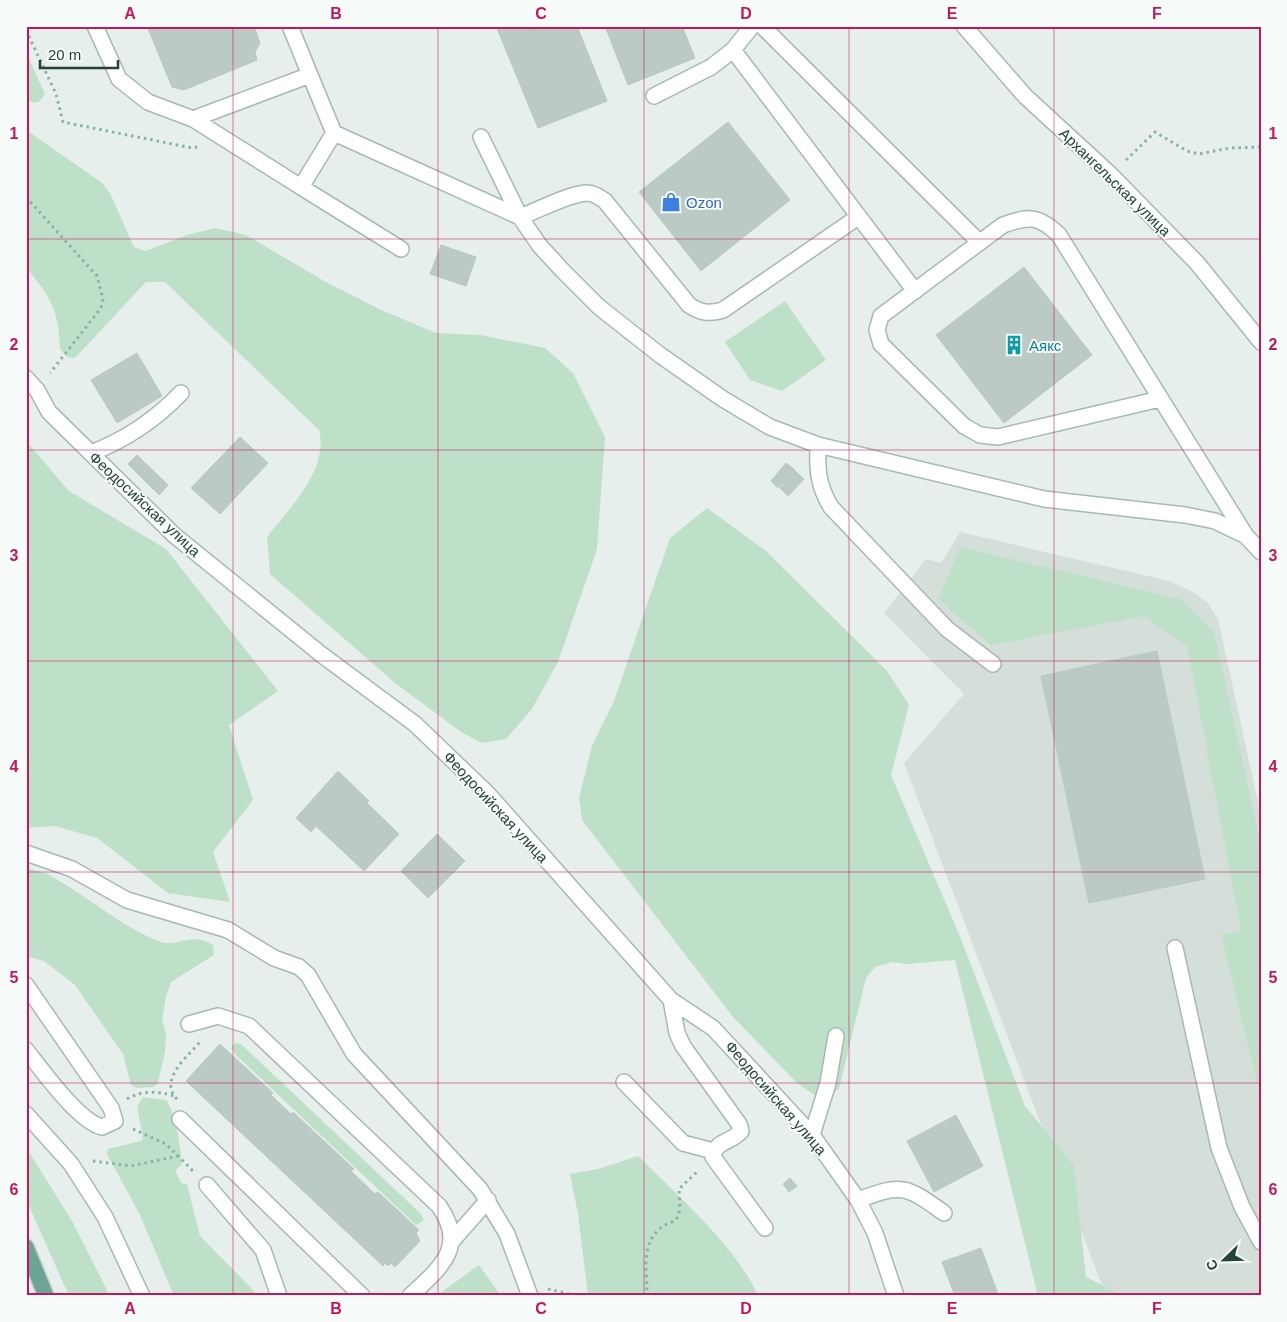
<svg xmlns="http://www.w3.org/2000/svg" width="1287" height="1322" viewBox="0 0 1287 1322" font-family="Arial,sans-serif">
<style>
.built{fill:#d4dfda}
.green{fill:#bfe0c8}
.building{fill:#bbcac4;stroke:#b8c9c2}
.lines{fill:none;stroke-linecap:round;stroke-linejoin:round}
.minor-casing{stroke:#a8b8b2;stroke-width:18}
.major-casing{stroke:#c2cac8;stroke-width:18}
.path{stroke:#86b3a5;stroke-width:3;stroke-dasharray:2.5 4;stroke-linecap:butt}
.minor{stroke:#fff;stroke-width:15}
.major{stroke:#6aa596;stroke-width:15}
.grid{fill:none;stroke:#c2185b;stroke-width:1;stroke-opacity:0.55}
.labels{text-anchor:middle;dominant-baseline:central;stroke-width:4;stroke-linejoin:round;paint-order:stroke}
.street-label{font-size:15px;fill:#24423a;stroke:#f7fbf9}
.shop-label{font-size:15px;fill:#366cbe;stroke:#f7fbf9;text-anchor:start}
.culture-label{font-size:15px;fill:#0d838f;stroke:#f7fbf9;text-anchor:start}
.neatline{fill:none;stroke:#c2185b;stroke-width:2}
.grid-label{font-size:16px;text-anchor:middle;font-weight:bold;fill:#c2185b}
</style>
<rect width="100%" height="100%" fill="#e6efeb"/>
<!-- built -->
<path class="built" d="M960,532l209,49 22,10 16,11 11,17 43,197v480h-155l-202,-533 60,-69 -80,-81 42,-54 15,4z"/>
<!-- green -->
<path class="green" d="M26,53l19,41 -6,8 -5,1 -8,-4z
M26,130l75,52 9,11 24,54 12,4 41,-16 28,-7 31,7 78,46 57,29 55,23 44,2 65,13 28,25 32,64 -8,112 -39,113 -26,47 -26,30 -24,4 -21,-11 -66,-49 -125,-109 -3,-37c23,-30 62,-66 52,-107l-154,-148h-19l-71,76 -8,-1 -7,-8c-1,-37 -9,-53 -34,-81z
M785,301l41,59 -44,31 -32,-11 -25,-38z
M26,441l43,50 97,58 112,142 -49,34 24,75 -40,52 17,50 -62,-9 -71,-55 -42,-12 -29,2z
M707,508l59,43 121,120 22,34 -18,70 68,159 66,172 49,60 12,111 38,19h-86l-83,-336 -48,4 -15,-2 -17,5 -9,11 -27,111 -12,8 -14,-3 -17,-12 -63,-65 -151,-197 -3,-22 13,-52 22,-45 56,-163z
M960,547l220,52 34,32 47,214v254l-40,-164 20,-5 -54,-284 -43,-30 -153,29 -53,-46z
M26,868l22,6 13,8c34,20 63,46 100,60 16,6 29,-11 52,3l1,10 -43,27 -5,15 -4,23 4,14 -1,18 -7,30 -4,5 -18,1 -5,-3 -8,-31 -48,-69 -31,-24 -14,-4 -4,-4z
M235,1043l6,1 180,170 3,6 -8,5 -181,-171 -4,-6z
M143,1097l23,3c10,13 15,48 16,65l-7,5 6,13 6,1 13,52 59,60h-85l-34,-81 -33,-61 1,-5 33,-8 2,-3 -6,-32z
M26,1147l46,74 38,75h-41l-43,-97z
M638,1156c38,38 100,92 120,140h-170l-10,-82 -8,-40 28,-5z
M479,1265l22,31h-65z"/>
<!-- building -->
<path class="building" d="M147,26h107l6,17 -5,9 2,8 -73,30 -12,-3z
M496,26h81l30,75 -69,27z
M605,26h77l13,32 -67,27z
M728,122l62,78 -89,71 -62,-79z
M441,245l35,12 -10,29 -36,-12z
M1024,267l68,88 -88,68 -68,-88z
M137,353l25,43 -45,27 -26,-43z
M240,437l28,26 -48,51 -29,-26z
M137,455l31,30 -9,10 -31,-31z
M786,463l9,7 -17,18 -7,-7z
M795,471l9,8 -16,17 -8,-8z
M1157,651l48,228 -116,24 -48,-227z
M338,771l31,30 -2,2 32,31 -35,37 -48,-45 -5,6 -15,-14z
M437,834l28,27 -37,37 -27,-27z
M220,1044l53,49 -2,2 20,19 2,-2 61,57 -3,2 24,23 3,-2 41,38 -3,3 4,8 -25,26 -4,-4 -3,3 -3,-3 -2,3 -197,-185z
M956,1115l27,51 -49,26 -27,-51z
M790,1178l7,8 -8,6 -6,-8z
M981,1248l17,46 -43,2 -13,-34z"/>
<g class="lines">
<defs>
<path id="minor" d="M95,26l24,53 29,23 45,17 117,-44 -20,-49
M762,26l217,216
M964,26l61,70 86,79 86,88 64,79
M733,50l182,241
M310,75l24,58 186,84c19,-7 48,-23 67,-24 7,0 12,4 18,8l84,104c12,8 20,9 34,5l135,-93
M654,96l57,-29 22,-17 19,-24
M193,119l108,68 33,-54
M481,137l39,80 20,29 23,25 36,36 61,48 63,44 47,28 48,18 226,54 141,16 30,6 31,15
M301,187l100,62
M26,378l11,12 12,22 125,123 148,120 93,69 73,70 183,206 42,28 99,107 46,65 17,33 21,63
M1160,399l-162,38 -18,-2 -16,-9 -83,-82 -4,-14 4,-14 122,-91c26,-9 35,-10 56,10l187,301 15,16
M818,445c-1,24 0,41 13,62l116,122 46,35
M91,453c34,-13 64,-33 90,-60
M26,853l46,16 55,31 101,30 46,28 25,9 9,8 46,79 126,135 27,45 23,62
M1175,948l44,200 23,59 19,35
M26,985l85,123 4,13 -13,6c-23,-5 -60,-57 -76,-77
M671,1000l6,33 6,13 56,78 2,7c-8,11 -27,10 -28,26l52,71
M189,1024l29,-8 31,10 190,180c29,41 1,62 -29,90
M624,1082l59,61 30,8
M26,1114l45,50 34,53 37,79
M180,1119l182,177
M812,1135l16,-52 8,-47
M207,1185l56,65 16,46
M858,1200c45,-17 48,-14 86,13
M452,1241l36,-41"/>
<path id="major" d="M26,1247l20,49"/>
</defs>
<!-- minor casing -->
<use href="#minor" class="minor-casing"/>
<!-- major casing -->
<use href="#major" class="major-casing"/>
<!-- path -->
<path class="path" d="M26,30l30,64 7,28 129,26 5,-1
M1126,160l29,-28 32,19 12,3 31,-6 31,-1
M26,197l71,79 6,23 -2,9 -51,65
M127,1099c16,-9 30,-8 47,-3
M177,1099c-19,-19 11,-43 23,-57
M133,1129l33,15 27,27
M93,1161l38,5 47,-10
M548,1289l29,7
M644,1296l3,-7c-1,-22 -5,-48 15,-62 5,-4 13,-4 16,-11 3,-7 1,-19 1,-27l19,-18"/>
<!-- minor -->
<use href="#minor" class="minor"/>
<!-- major -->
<use href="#major" class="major"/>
</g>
<!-- grid -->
<path class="grid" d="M233,26v1270M438,26v1270M644,26v1270M849,26v1270M1054,26v1270M26,239h1235M26,450h1235M26,661h1235M26,872h1235M26,1083h1235"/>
<!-- icons -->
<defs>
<symbol id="shop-bare" viewBox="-9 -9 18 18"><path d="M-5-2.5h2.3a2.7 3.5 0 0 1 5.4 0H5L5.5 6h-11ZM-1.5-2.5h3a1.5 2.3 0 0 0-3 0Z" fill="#3f7fe0" stroke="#f7fbf9" stroke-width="2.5" paint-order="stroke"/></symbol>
<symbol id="building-bare" viewBox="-9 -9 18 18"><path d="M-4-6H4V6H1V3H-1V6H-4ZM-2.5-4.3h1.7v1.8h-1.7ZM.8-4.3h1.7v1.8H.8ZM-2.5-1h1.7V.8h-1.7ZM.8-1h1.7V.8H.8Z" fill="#0f9aa8" stroke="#f7fbf9" stroke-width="2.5" paint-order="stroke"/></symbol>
</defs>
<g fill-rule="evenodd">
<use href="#shop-bare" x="657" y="188" width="28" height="28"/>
<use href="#building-bare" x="1000" y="331" width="28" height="28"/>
</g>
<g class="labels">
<!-- street labels -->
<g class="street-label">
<text transform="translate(1115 182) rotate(44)">Архангельская улица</text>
<text transform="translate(145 504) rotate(43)">Феодосийская улица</text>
<text transform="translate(496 807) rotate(47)">Феодосийская улица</text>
<text transform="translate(776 1098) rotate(49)">Феодосийская улица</text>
</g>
<!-- shop labels -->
<g class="shop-label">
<text x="686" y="202">Ozon</text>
</g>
<!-- culture labels -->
<g class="culture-label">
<text x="1029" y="345">Аякс</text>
</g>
</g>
<!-- border -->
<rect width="1287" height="1322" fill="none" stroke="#f7fbf9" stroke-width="55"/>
<!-- north arrow -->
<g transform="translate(1224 1260) rotate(247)" stroke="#f7fbf9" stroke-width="4" paint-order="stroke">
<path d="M0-4L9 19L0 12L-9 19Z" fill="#24423a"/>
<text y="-8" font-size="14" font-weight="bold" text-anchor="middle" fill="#24423a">С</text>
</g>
<!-- scale -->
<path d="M40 60v8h78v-8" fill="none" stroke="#24423a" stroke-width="2.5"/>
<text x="48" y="60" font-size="15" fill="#24423a" stroke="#f7fbf9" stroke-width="4" paint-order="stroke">20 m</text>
<rect x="28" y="28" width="1232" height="1266" class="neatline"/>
<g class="grid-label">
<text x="130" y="19">A</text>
<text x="336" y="19">B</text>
<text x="541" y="19">C</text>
<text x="746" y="19">D</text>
<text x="952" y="19">E</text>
<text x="1157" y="19">F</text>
<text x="14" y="139">1</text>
<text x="1273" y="139">1</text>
<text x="14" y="350">2</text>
<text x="1273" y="350">2</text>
<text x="14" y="561">3</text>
<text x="1273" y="561">3</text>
<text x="14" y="772">4</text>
<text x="1273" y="772">4</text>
<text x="14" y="983">5</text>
<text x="1273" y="983">5</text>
<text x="14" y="1195">6</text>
<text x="1273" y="1195">6</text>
<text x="130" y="1314">A</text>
<text x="336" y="1314">B</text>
<text x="541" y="1314">C</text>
<text x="746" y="1314">D</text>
<text x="952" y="1314">E</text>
<text x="1157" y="1314">F</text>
</g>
</svg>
